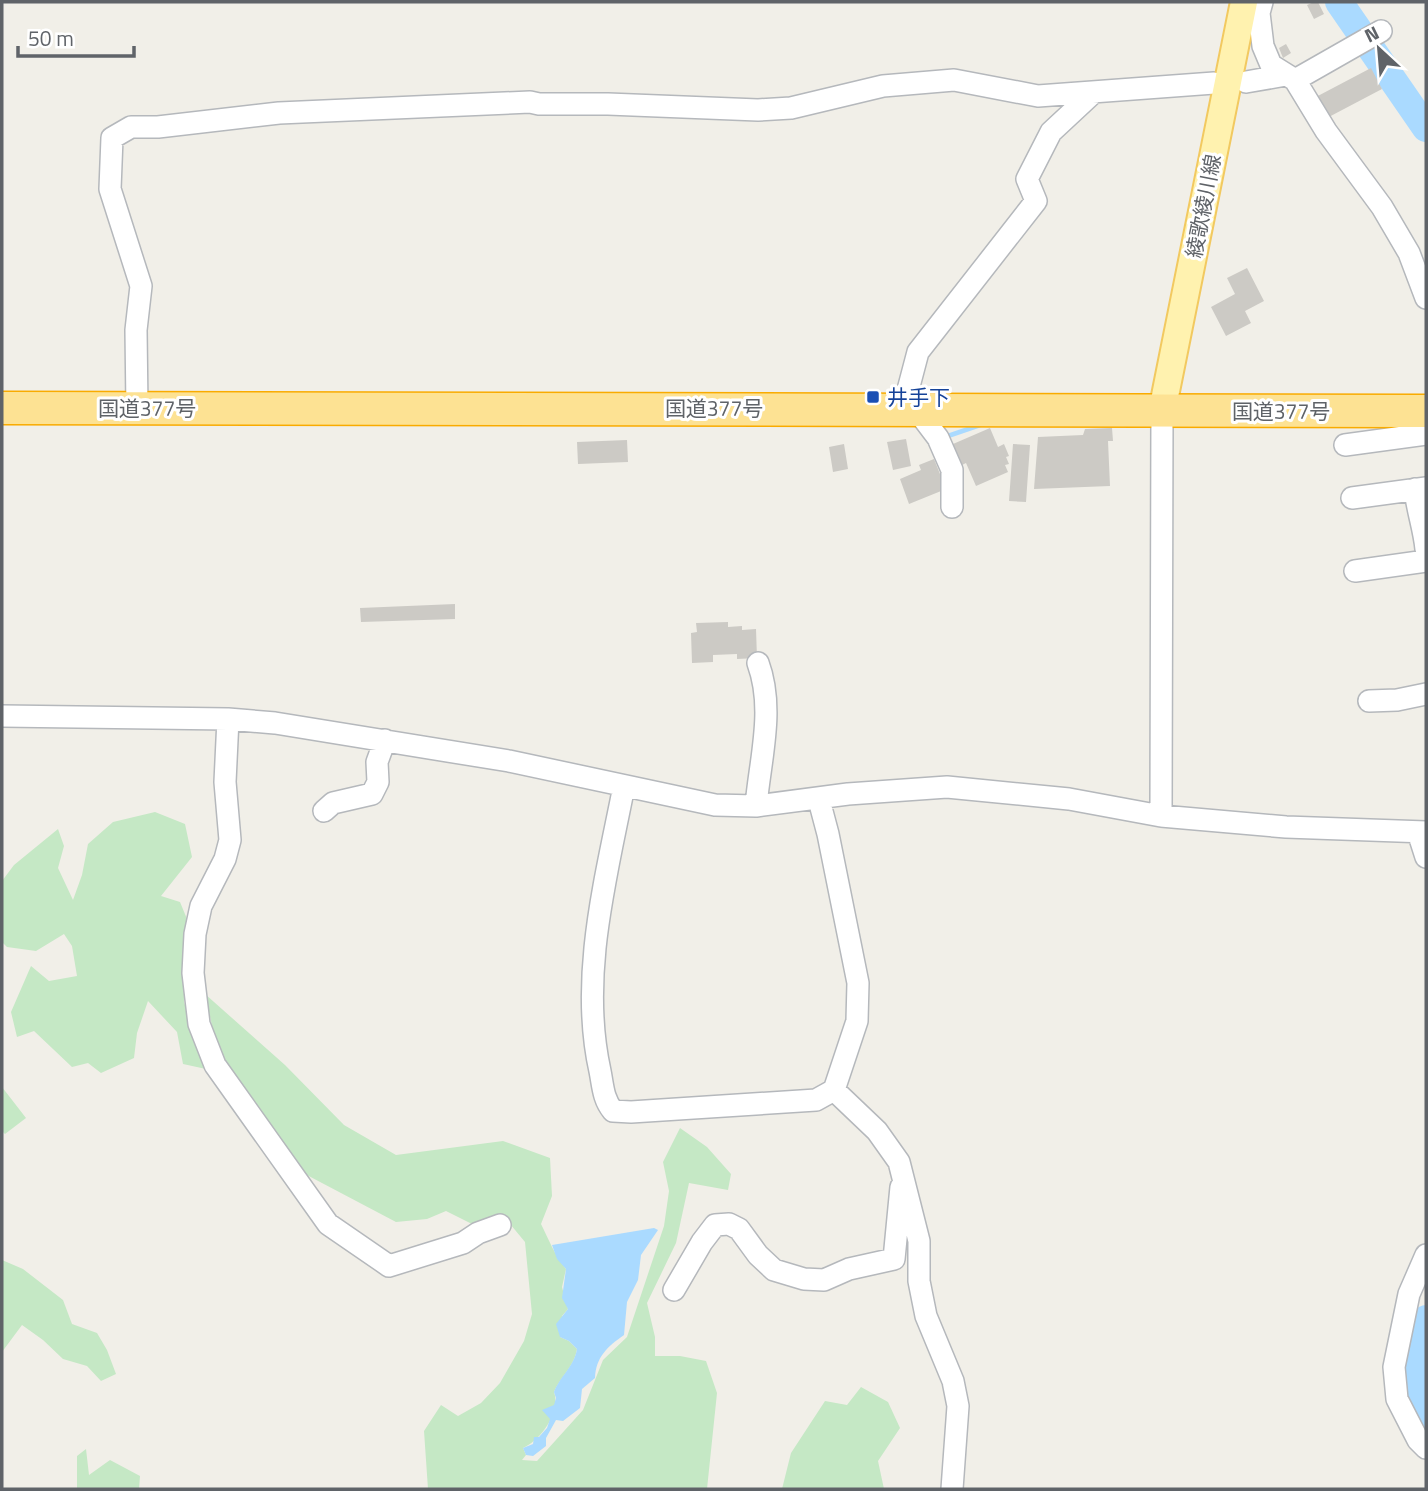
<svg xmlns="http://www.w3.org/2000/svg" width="1428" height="1491" viewBox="0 0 1428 1491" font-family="'Titillium Web','Noto Sans JP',sans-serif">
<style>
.green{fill:#c5e8c5}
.water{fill:#aadaff}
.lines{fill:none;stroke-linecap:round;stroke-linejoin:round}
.stream{stroke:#aadaff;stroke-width:4.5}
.river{stroke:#aadaff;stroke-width:28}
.building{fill:#cccac5}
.minor-casing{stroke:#b5b8bc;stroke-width:24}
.major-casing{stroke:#f2c960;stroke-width:30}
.highway-casing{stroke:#f9ab00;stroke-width:35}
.minor{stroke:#fff;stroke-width:21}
.major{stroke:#fff2af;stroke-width:26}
.highway{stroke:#fde293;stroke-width:32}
.transit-dot{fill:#1a4fb4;stroke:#fff;stroke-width:2.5}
.labels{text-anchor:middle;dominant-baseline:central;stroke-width:6;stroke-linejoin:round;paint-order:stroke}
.street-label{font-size:21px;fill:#5f6368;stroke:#fff}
.transit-label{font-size:21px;fill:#164399;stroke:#fff;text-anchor:start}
</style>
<rect width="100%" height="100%" fill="#f1efe8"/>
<!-- green -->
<path class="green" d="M155,812l30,12 7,33 -31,39 19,6 7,17 -3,83 22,67 -23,-5 -6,-32 -29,-31 -11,32 -3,25 -33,15 -13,-10 -16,4 -38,-36 -17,6 -6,-25 20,-46 18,15 28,-5 -5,-30 -8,-12 -28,17 -29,-4 -5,-5v-61l12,-16 44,-36 6,17 -6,22 15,32 9,-25 6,-31 25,-22z
M205,994l80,71 59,60 52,30 107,-14 47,17 2,38 -11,28c8,16 14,32 25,45l-4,18 6,22 -6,7 -2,21 9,4 8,8c-3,18 -16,27 -23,43 7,20 -13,48 -31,56l3,7 -4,5 15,1 46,-51 20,-50 24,-23 37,-111 5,-35 -6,-29 17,-34 27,19 24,27 -3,16 -39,-7 -13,60 -29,60 8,34v19h25l26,5 11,32 -10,96h-279l-4,-58 17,-26 17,11 23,-13 19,-20 24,-42 8,-27 -7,-72 -19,-23 -34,5 -26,-13 -19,8 -31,3 -93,-49 -85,-120z
M2,1087l24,31 -21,16 -3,-3z
M2,1260l21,9 40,31 9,24 25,9 10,17 9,24 -15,7 -14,-15 -24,-7 -20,-19 -21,-15 -20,27z
M861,1387l27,15 12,26 -22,33 6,28h-102l9,-36 34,-52 22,4z
M86,1449l3,26 21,-15 30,16 -1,13h-62v-33z"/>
<!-- water -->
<path class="water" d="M654,1228l4,2 -17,25 -3,25 -11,22 -3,33c-17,12 -28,22 -29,43l-13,11 -2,19 -17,13 -7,-1 -10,18v8l-13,10 -7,-1 -3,-7 10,-4 1,-7h5l8,-9 3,-9 -8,-9 12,-5 2,-7 -2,-6c6,-16 20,-25 23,-43l-8,-8 -9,-4 -4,-13 12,-15 -6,-11 4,-29 -9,-10 -5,-14z"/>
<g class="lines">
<!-- stream -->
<path class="stream" d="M945,437l38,-13"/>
<!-- river -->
<path class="river" d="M1339,2l87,126
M1426,1319c-11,36 -24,66 0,100"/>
</g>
<!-- building -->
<path class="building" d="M1314,2h4l6,12 -10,5 -7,-14z
M1286,44l5,9 -8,5 -4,-10z
M1371,68l11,21 -57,30 -11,-21z
M1247,268l17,33 -19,10 6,12 -25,13 -15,-29 24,-13 -8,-16z
M990,428l8,19 6,-3 5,12 -3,1 3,7 -4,1 3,7 -32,14 -10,-23 -4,2 -9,-21z
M1112,428l1,13h-5l2,45 -76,3 4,-52 45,-2 2,-6z
M906,439l5,27 -18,4 -6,-28z
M627,440l1,22 -50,2 -1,-22z
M844,444l4,25 -15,3 -4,-25z
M1013,444l17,1 -4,57 -17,-1z
M934,459l12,30 -37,15 -9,-25 21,-9 -2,-5z
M455,604v15l-94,3 -1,-14z
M728,622v5l14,-1v4l14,-1 1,29 -20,1v-5l-24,1v7l-21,1 -1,-30 6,-1 -1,-9z"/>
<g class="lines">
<defs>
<path id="minor" d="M1262,2l-3,11 4,33 8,19 24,15 31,51 56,76 27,46 17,45
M1295,80l86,-49
M1246,82l40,-7
M137,408l-1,-78 5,-44 -31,-97 2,-51 19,-11h27l121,-14 251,-11 9,2h69l150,6 33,-2 92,-22 71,-6 84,16 176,-13
M903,409l15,-57 118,-151 -9,-22 24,-47 43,-40
M916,409l22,29 14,32v37
M1345,445l81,-11
M1415,489c2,21 9,39 11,60
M1352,498l74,-10
M1355,571l71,-10
M1369,701l28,-1 29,-6
M2,716l226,3 47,4 234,38 206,44 41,1 92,-12 99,-7 122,12 92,17 125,11 140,5
M228,719l-3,63 5,58 -5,19 -24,47 -6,28 -2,39 6,51 16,41 113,159 61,42 74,-23 15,-10 22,-8
M624,786c-18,92 -45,191 -24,285 3,15 3,28 13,40l18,1 185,-12 18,-10
M819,800l9,34 30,149 -1,38 -23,69 43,41 22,31 20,79v40l7,35 27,65 5,25 -6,83
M756,806c4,-47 19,-97 2,-143
M324,811l9,-8 39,-9 6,-12 -1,-20 8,-22
M1161,816l1,-405
M1418,832l8,25
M1426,1255l-17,39 -15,73 3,32 21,41 8,8
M674,1290l28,-48 13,-17 14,-1 10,5 19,26 16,15 30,9 20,1 25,-11 45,-10 7,-72"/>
<path id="major" d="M1162,411l82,-409"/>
<path id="highway" d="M2,408l1424,3"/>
</defs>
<!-- minor casing -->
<use href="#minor" class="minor-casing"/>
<!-- major casing -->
<use href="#major" class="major-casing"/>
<!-- highway casing -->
<use href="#highway" class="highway-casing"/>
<!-- minor -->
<use href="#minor" class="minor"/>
<!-- major -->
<use href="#major" class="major"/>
<!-- highway -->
<use href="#highway" class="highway"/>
</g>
<!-- markers -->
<rect class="transit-dot" x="866" y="390" width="14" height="14" rx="3.5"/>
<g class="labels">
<!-- street labels -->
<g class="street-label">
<text transform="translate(1203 206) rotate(-79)">綾歌綾川線</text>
<text x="147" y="408">国道377号</text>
<text x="714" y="408">国道377号</text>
<text x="1281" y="411">国道377号</text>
</g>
<!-- transit labels -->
<g class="transit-label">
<text x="887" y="397">井手下</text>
</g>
</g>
<!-- border -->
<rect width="1428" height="1491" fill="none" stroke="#5f6368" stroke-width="7"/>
<!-- north arrow -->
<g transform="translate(1379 49) rotate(334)" stroke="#ffffff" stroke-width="5" paint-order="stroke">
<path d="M0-5L12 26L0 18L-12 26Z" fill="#5f6368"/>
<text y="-10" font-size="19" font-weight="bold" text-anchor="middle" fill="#5f6368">N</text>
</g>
<!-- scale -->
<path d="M18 46v10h116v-10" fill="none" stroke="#5f6368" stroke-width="3.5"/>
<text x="28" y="46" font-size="21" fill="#5f6368" stroke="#ffffff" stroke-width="5" paint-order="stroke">50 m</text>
</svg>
